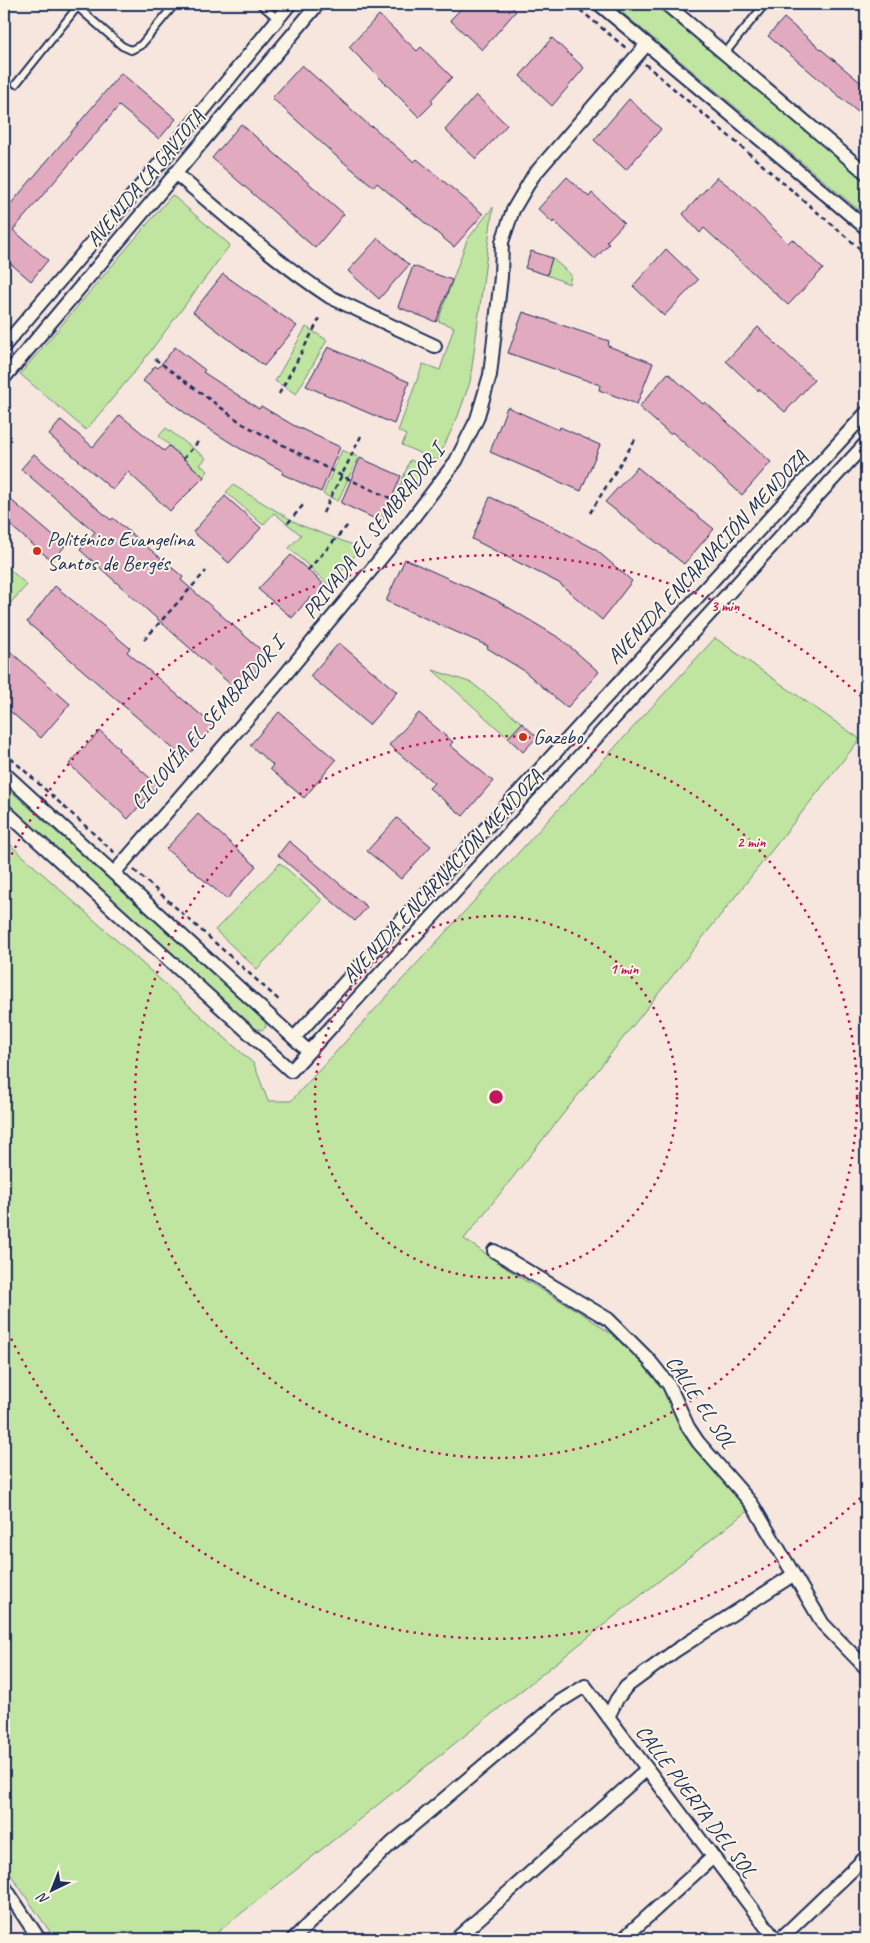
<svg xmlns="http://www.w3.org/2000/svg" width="870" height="1943" viewBox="0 0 870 1943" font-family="Caveat,sans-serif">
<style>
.green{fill:#c0e5a0;stroke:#6e8a7f}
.building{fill:#e2aabf;stroke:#1b2f5e}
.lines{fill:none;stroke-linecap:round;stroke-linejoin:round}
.lane-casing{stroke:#1b2f5e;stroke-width:10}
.street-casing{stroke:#1b2f5e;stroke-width:16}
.path{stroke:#1b2f5e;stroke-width:2.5;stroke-dasharray:5 4;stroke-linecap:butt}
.lane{stroke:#fcf5e5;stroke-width:6}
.street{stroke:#fcf5e5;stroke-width:12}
.ring{fill:none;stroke:#c2185b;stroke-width:2.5;stroke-dasharray:2.5 5}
.poi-dot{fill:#c8321e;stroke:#fcf5e5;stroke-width:2}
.labels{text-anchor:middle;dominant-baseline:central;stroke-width:4;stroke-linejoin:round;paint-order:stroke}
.street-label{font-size:21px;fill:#1b2f5e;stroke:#fcf5e5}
.poi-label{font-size:21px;fill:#1b2f5e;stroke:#fcf5e5;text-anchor:start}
.centre{fill:#c2185b;stroke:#fcf5e5;stroke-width:2.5}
.ring-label{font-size:15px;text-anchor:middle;font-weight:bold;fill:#c2185b;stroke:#fcf5e5;stroke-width:4;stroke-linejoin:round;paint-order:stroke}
</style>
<rect width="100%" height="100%" fill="#f7e6dd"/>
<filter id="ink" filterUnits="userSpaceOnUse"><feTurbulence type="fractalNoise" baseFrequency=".02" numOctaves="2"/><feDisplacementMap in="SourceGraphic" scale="10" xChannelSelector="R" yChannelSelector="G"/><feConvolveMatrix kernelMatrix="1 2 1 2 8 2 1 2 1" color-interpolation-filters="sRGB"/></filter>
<g filter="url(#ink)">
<!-- green -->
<path class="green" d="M612,4h42l212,177v35z
M172,195l58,50 -93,124 -51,61 -66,-56z
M493,207l-23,175 -12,34 -21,45 -35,-16 4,-10 -8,-4 25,-67 17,6 14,-43 -16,-6 29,-81z
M552,258l19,17 -2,9 -22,-9z
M306,327l21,13 -31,54 -21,-13z
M166,428l40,30 -6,7 8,6 -4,6 -45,-41z
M342,450l16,7 -20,44 -15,-7z
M410,460l19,8 -42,52z
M233,485l67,40 61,23 -31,38 -41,-38 12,-13 -27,-22 -11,12 -37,-33z
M4,564l23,21 -23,25z
M715,638l145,101 -396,500 57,39 62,36 41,29 37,39 26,57 36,39 24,33 -538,428h-154l-51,-74v-1026l250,225 14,37h23z
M433,670l39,13 50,40 -14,15z
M4,785l261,234 1,8 -4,3 -9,-2 -249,-227z
M280,863l42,37 -65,69 -42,-39z"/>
<!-- building -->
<path class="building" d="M466,4h42l8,7 -34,39 -32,-30z
M379,15l38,36 4,-4 31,30 -21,23 2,3 -14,14 -70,-70z
M784,18l82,69v32l-98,-83z
M552,38l32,30 -32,38 -32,-30z
M302,65l69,62 1,-1 42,36 3,-3 66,55 -29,33 -77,-64 -3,4 -38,-31 -64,-58z
M121,73l55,46 -17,20 -40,-33 -106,124 35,30 -17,21 -27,-23v-46z
M476,95l31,30 -31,34 -31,-29z
M629,99l32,30 -35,41 -32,-30z
M241,124l103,90 -29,34 -103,-90z
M567,177l22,20 3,-4 32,30 -18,19 3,2 -14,15 -41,-38 -1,2 -15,-14z
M717,177l19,15 52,51 4,-4 31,30 -35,36 -84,-77 -4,5 -17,-19z
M378,238l31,27 -30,34 -31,-28z
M666,249l32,31 -34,36 -31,-30z
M531,251l21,7 -5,17 -22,-7z
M413,266l39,14 -16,42 -38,-15z
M223,274l74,52 -33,40 -71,-54z
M523,312l86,29 -1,5 45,17 -16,41 -38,-14 1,-5 -92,-32z
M758,327l56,53 -29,32 -26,-23 -1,2 -32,-30z
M175,347l30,23 -2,2 56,37 2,-3 32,19 47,22 -19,45 -39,-18 1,-3 -44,-23 -46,-29 -50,-38 12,-15 3,2z
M328,347l81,35 -15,42 -88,-38z
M668,373l35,31 2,-2 66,60 -29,33 -70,-63 -2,2 -31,-27z
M507,407l52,23 1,-3 40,18 -19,46 -91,-39z
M120,415l44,36 5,-5 35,31 -34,34 -42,-39 -15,18 -64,-55 12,-15 32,27z
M34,454l77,66 2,-2 70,59 -2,3 87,76 -29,36 -159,-142 15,-18 -74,-63z
M360,458l41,18 -19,46 -41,-19z
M637,467l77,62 -30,35 -79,-62z
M4,494l61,52 -13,15 -48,-41z
M225,496l36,32 -32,35 -36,-31z
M490,497l55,25 50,27 37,32 -30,39 -43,-37 -87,-44z
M291,555l35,31 -13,15 -3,-4 -18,21 -34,-29z
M405,559l91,41 65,39 38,33 -32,36 -44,-38 -36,-22 1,-2 -102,-45z
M55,586l75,62 -3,4 87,74 -29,33 -158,-137z
M339,643l58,49 -28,33 -59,-49z
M4,646l66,58 -29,34 -37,-32z
M279,712l57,48 -32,38 -34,-29 3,-4 -23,-20z
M419,713l34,29 -3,3 43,36 -30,35 -34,-28 5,-5 -45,-38z
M522,723l15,14 -14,15 -15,-14z
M100,731l19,17 -1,2 40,35 -30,34 -59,-55z
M198,814l58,52 -29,33 -61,-50z
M397,818l34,28 -30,33 -34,-28z
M289,841l78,66 -12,14 -77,-66z"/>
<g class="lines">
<defs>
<path id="lane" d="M74,4l48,42 9,4 10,-5 34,-41
M260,4l18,15
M725,53l40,-49
M16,84l63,-79"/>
<path id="street" d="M599,4l267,224
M666,4l200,169
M175,173c51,43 100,88 155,124l105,49
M4,346l157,-184 129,-158
M4,378l314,-374
M4,773l304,278
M4,810l287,261 575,-628
M114,873l166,-192 120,-146 56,-74 21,-42 13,-44 11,-98 1,-35 11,-32 20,-34 114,-132
M294,1038l572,-625
M494,1251l114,68 41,41 20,25 19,42 10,15 54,62 71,120 43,44
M608,1717l9,-18 9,-12 49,-36 118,-76
M4,1886l35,53
M293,1939l100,-97 166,-140 26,-16 190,253
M456,1939l191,-170
M623,1939l90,-82
M780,1939l86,-82"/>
</defs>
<!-- lane casing -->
<use href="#lane" class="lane-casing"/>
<!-- street casing -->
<use href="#street" class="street-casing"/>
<!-- path -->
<path class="path" d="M573,4l53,44
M645,64l221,190
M155,359l88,65 99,52 50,23
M279,394l41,-76
M183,459l15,-17
M323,513l38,-77
M590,513l46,-75
M288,523l16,-19
M308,570l40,-45
M144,640l62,-69
M4,752l111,101
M134,870l146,131"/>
<!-- lane -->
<use href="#lane" class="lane"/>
<!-- street -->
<use href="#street" class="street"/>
</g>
</g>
<!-- distance rings -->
<g class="ring">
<circle cx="496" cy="1097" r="181"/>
<circle cx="496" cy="1097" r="361"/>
<path d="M866 1493A542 542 0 0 1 5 1326M5 868A542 542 0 0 1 866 701"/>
</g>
<!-- markers -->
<g class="poi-dot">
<circle cx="37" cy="551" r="5"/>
<circle cx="523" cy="737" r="5"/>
</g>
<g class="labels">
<!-- street labels -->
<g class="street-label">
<text transform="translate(145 178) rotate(-50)">AVENIDA LA GAVIOTA</text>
<text transform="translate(373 531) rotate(-52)">PRIVADA EL SEMBRADOR I</text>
<text transform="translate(707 557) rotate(-47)">AVENIDA ENCARNACIÓN MENDOZA</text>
<text transform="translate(207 723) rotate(-49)">CICLOVÍA EL SEMBRADOR I</text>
<text transform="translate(442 876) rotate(-47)">AVENIDA ENCARNACIÓN MENDOZA</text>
<text transform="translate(701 1402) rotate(56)">CALLE EL SOL</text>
<text transform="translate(696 1801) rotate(53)">CALLE PUERTA DEL SOL</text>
</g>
<!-- poi labels -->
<g class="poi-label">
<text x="47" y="539">Politénico Evangelina<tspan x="47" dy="24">Santos de Bergés</tspan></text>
<text x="533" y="737">Gazebo</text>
</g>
</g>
<circle cx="496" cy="1097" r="8" class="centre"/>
<g class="ring-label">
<text x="725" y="611">3 min</text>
<text x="751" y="847">2 min</text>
<text x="624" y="974">1 min</text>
</g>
<!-- margin -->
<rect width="870" height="1943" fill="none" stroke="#fcf5e5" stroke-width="20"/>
<rect x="10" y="10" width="850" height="1923" fill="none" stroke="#1b2f5e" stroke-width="2" filter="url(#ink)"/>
<!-- north arrow -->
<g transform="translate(52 1890) rotate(223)" stroke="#fcf5e5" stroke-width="4" paint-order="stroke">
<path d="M0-4L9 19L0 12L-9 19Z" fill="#1b2f5e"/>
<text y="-8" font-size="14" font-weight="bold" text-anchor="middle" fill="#1b2f5e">N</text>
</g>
</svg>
